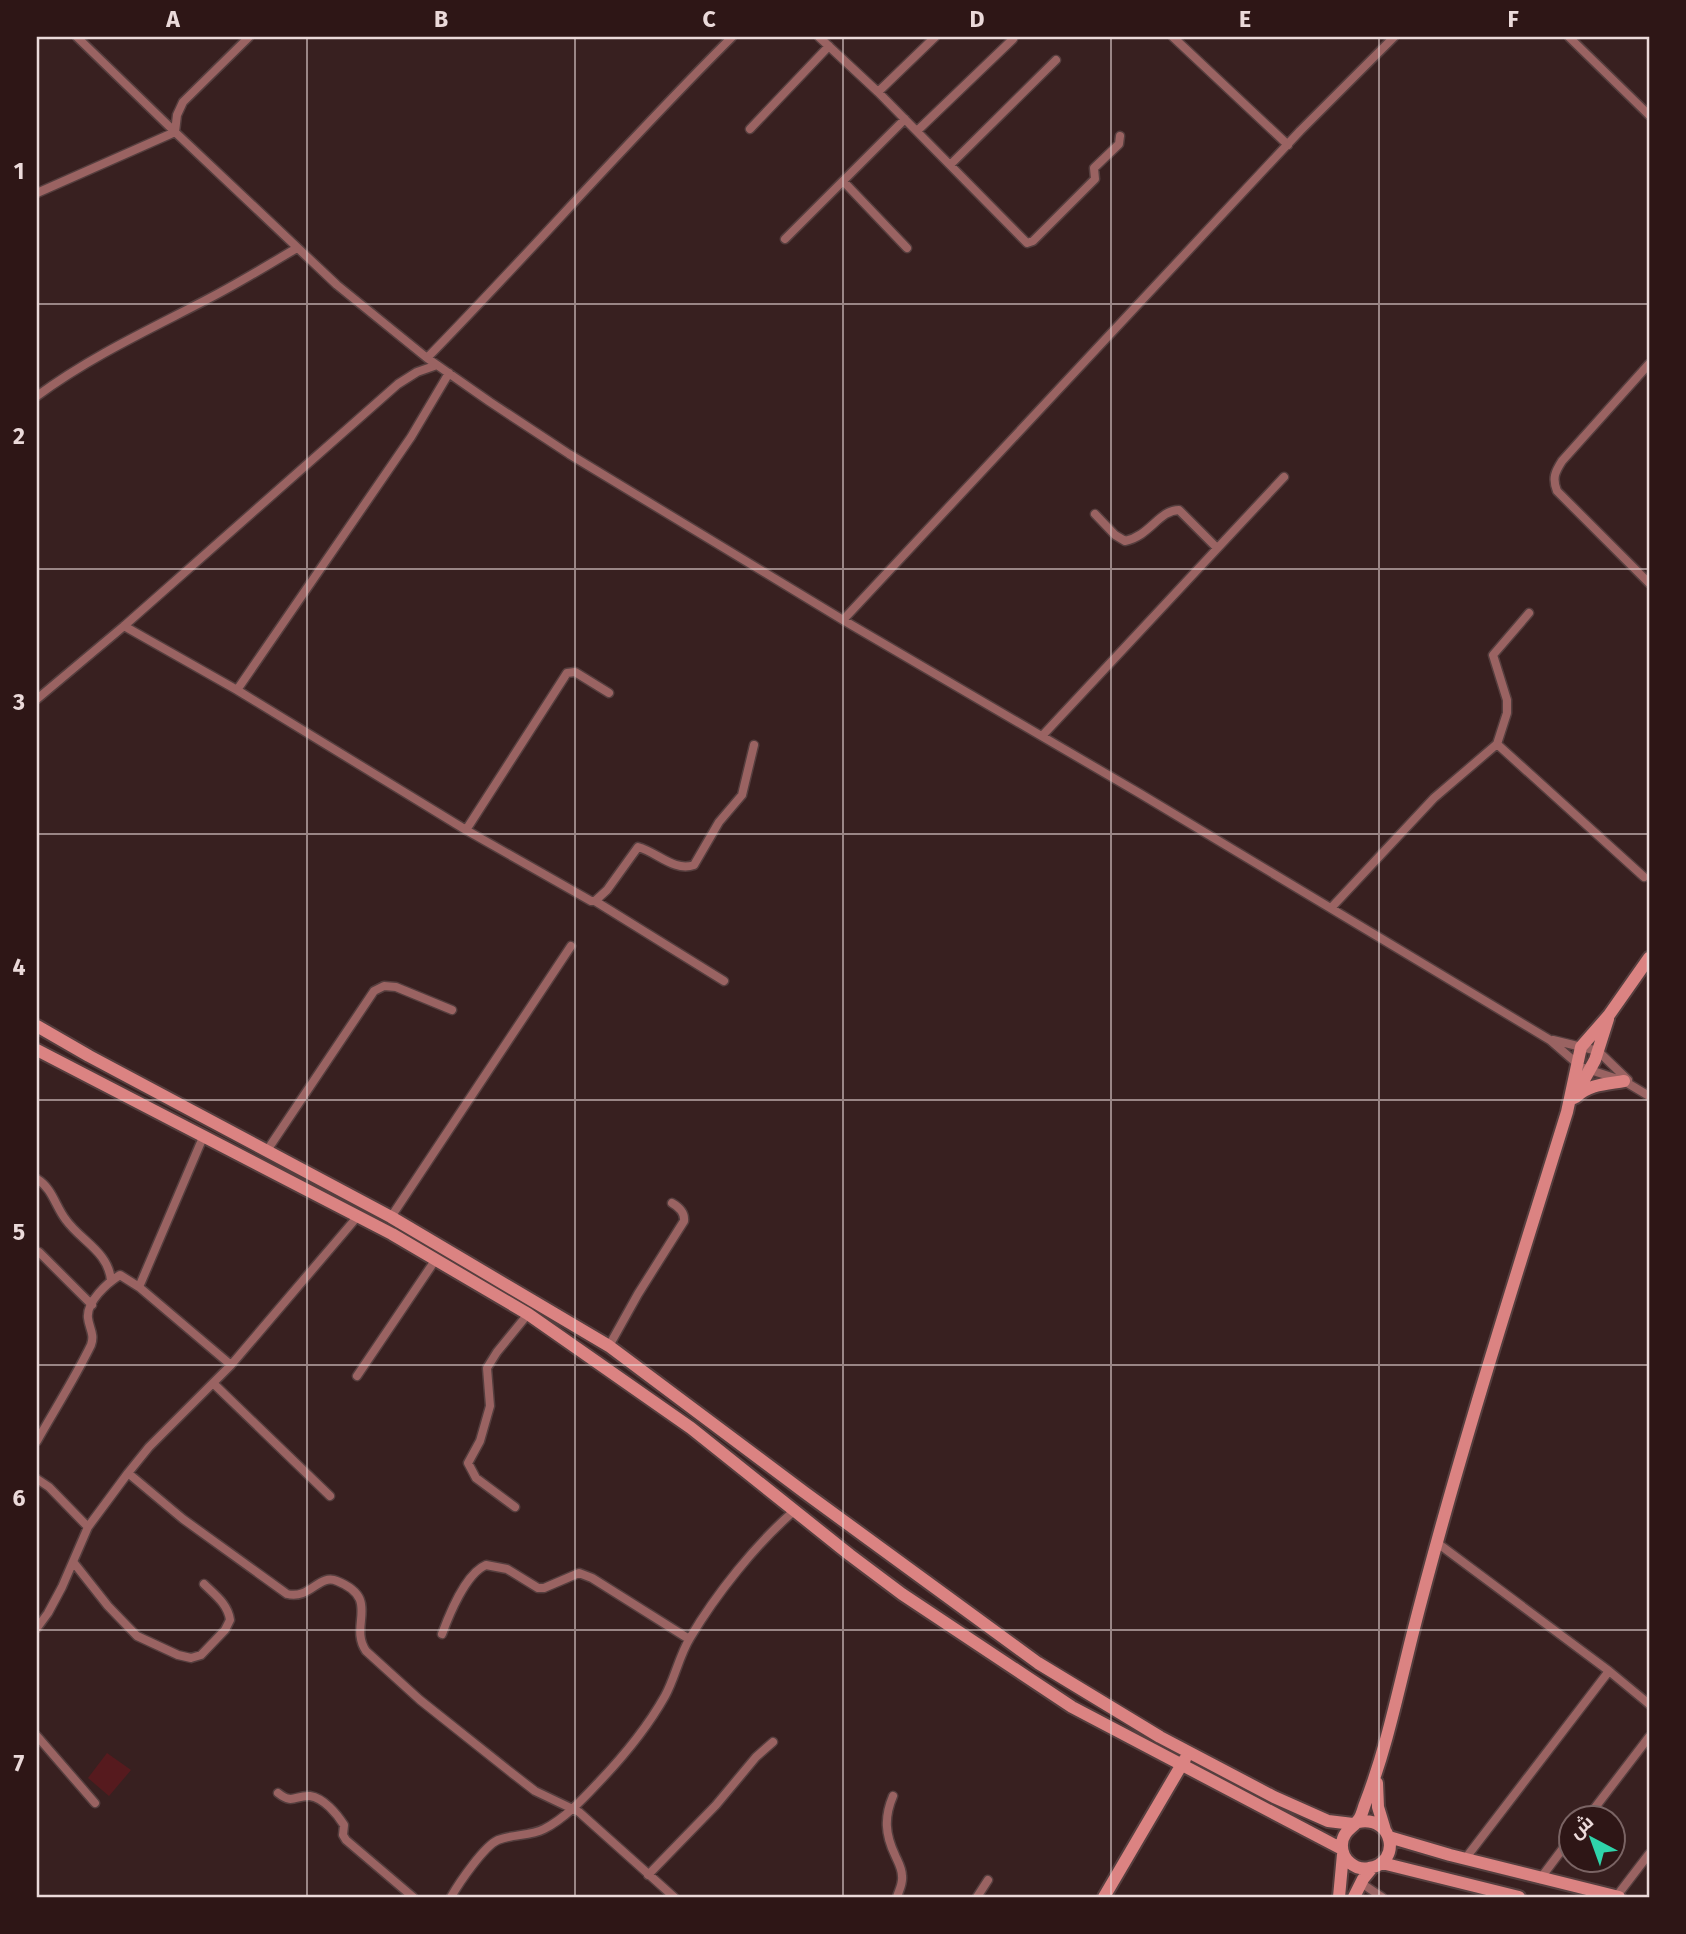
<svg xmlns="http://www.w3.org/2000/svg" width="1686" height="1934" viewBox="0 0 1686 1934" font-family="'Fira Sans',Cairo,sans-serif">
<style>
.green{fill:#561a1e}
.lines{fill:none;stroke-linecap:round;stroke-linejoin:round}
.street-casing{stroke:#553e3e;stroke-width:11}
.secondary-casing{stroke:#553e3e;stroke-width:16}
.street{stroke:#9a6362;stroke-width:8}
.secondary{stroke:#db8382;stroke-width:12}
.grid{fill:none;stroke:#ebdada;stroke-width:2;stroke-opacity:0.55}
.neatline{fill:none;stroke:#ebdada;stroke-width:2.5}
.grid-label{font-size:23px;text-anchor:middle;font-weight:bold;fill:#ebdada}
</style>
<rect width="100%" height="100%" fill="#382020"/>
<!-- green -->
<path class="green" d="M107,1753l24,17 -22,26 -21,-18z"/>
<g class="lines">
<defs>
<path id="street" d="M77,37l98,95 162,153 90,73 63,44 79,52 274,166 296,173 411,247 31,27 43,14 25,15
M819,37l59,55 149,151 6,-2 62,-62 -1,-11 25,-24 1,-8
M1173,37l115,108
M1569,37l80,78
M878,92l57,-55
M750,129l79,-83
M917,131l96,-92
M950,165l106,-105
M843,181l64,67
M37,193l138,-61 2,-17 6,-13 66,-65
M785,239l120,-120
M427,358c103,-105 200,-217 305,-321
M1649,364l-87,97c-7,11 -10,17 -5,30l92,92
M37,396c53,-39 109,-65 167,-95 32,-16 62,-35 93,-53
M1095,514l20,21 10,6c25,-5 34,-31 54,-31l38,38
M843,620l457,-489 94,-94
M124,626l113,64 229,140 125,71h4l12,-11 31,-43c19,5 36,25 56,18l25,-43 23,-27 12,-50
M237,690l174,-253 38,-64
M37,699l87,-73 274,-242 19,-12 20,-7
M1042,736l242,-259
M1497,744l10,-31v-13l-14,-45 36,-42
M466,830l101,-157 8,-1 34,21
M595,901l129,80
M1331,908l103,-110 63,-54 147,133
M1553,1040l45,11 30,29
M204,1135l-65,152 92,78
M266,1152l108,-161 10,-5 12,1 56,23
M37,1179c16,10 18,27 29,41 15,21 43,32 45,61
M391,1217l180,-271
M37,1253l2,-1 53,53
M609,1346l29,-52 46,-73c1,-9 -5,-14 -12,-18
M357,1376l79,-117
M214,1384l116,112
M37,1441c18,-32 38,-63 54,-96 4,-11 -2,-17 -3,-27 -2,-16 19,-35 32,-43l19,12
M128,1473l55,46 104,75c23,6 32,-21 50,-13 45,18 11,44 29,70l54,49 93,74 22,17 44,21 95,85
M37,1479l12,8 39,40
M515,1507l-39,-29 -8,-15 12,-22 10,-35 -3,-38 10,-16 31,-38
M1436,1542l173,129 -144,188
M74,1563l34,43 29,30 41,19 13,3 10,-3 24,-25 5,-10c-2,-16 -15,-25 -26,-36
M37,1628l11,-15 14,-26 26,-60 40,-54 21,-26 82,-82 127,-149
M442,1634c7,-19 24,-61 44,-69l21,4 31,19h6l35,-15 13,5 97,61
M1609,1671l40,33
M37,1736l58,67
M278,1793c15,12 17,2 32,3 14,2 27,18 34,29l-1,10 3,5 67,57
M893,1796c-9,21 -8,38 2,59 3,7 7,13 7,21 1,8 -3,14 -5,21
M1587,1818l62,-81
M648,1875l68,-70 40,-48 17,-15
M1540,1879l30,-40
M1361,1883l21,14
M451,1897c8,-14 33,-51 47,-57 15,-6 32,-4 46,-11 20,-10 38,-29 53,-45 25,-26 50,-56 68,-88 10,-18 14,-40 25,-58 26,-44 66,-94 104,-127
M977,1897l11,-17
M1616,1897l33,-43"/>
<path id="secondary" d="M37,1026l52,30 302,161 218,129 195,146 234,171 122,74 114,60 54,24 25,3
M37,1050l355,184 136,80 163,114 159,127 52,39 170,113 270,142
M1576,1097c13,-13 31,-13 48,-16
M1574,1098l21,-38 13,-41
M1377,1783l1,24 7,23
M1358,1822c36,-7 44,41 11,46 -14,3 -28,-9 -27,-24 1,-14 12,-16 17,-25 3,-4 4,-10 6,-15 21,-54 33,-112 47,-168 45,-177 101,-350 155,-524l14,-65 28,-32 40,-57
M1389,1837l61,18 169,42
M1382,1863l137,34
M1104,1897l81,-138
M1339,1897l4,-43
M1354,1897l9,-18 9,-11"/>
</defs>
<!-- street casing -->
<use href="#street" class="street-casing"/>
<!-- secondary casing -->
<use href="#secondary" class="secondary-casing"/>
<!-- street -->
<use href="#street" class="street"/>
<!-- secondary -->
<use href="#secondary" class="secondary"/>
</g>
<!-- grid -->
<path class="grid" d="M307,37v1860M575,37v1860M843,37v1860M1111,37v1860M1379,37v1860M37,304h1612M37,569h1612M37,834h1612M37,1100h1612M37,1365h1612M37,1630h1612"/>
<!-- border -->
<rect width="1686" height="1934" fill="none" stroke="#2e1616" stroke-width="77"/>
<!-- north arrow -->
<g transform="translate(1592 1839) rotate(319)"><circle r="33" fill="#2e1616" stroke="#7a6464" stroke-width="2"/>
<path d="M0-5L12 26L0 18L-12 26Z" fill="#2fd4aa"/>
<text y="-10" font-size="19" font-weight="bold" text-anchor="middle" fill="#ebdada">ش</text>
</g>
<rect x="38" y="38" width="1610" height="1858" class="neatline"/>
<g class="grid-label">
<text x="173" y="27">A</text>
<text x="441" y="27">B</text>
<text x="709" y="27">C</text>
<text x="977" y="27">D</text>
<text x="1245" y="27">E</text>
<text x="1513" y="27">F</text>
<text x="19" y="179">1</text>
<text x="19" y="444">2</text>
<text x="19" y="710">3</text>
<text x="19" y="975">4</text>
<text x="19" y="1240">5</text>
<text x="19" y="1506">6</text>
<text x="19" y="1771">7</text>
</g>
</svg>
